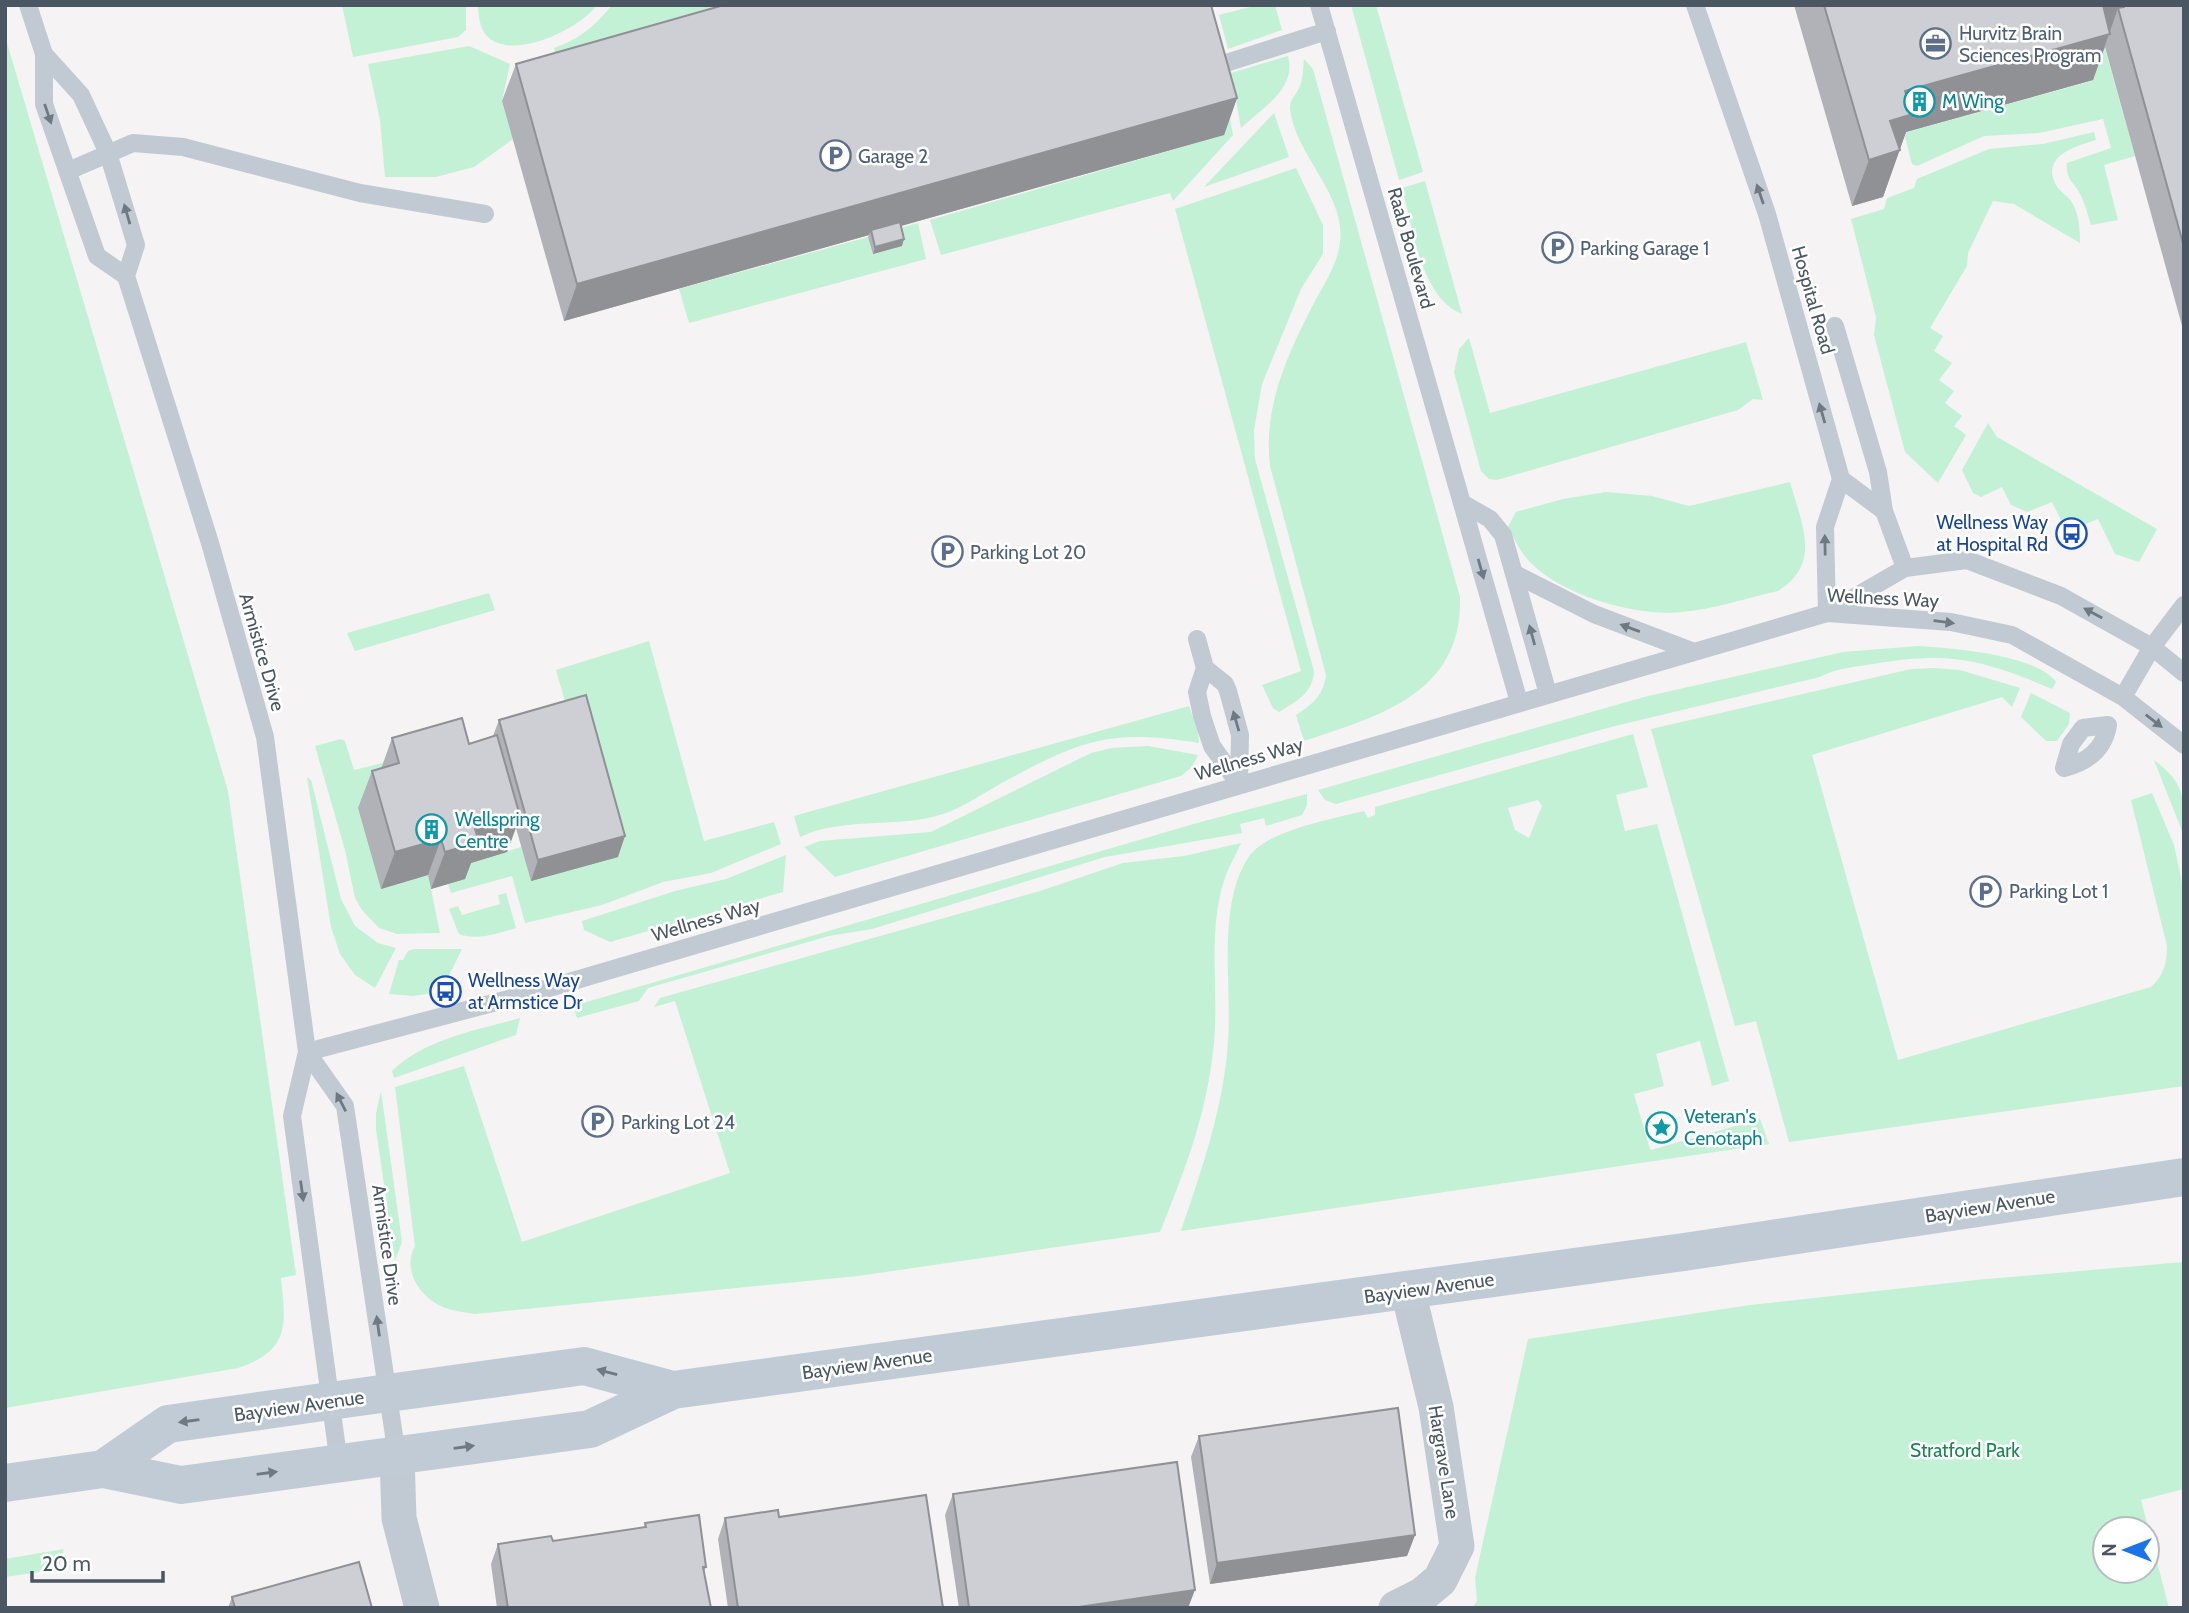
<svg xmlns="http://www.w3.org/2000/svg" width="2189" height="1613" viewBox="0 0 2189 1613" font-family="Cabin,sans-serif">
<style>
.green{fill:#c3f1d5;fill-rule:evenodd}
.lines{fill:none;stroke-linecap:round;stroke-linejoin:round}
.lane{stroke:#c1cad2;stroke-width:18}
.street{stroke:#c1cad2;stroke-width:35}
.secondary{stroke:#c1cbd6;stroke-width:38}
.wall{fill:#b0b2b7}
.shaded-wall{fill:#909195}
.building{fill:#cdcfd5;stroke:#909195;stroke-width:2}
.oneway{fill:#6e7983}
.oneway2{fill:#6e7984}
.labels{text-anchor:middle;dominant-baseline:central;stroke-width:5;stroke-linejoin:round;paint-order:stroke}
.service-label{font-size:19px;fill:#4e5e75;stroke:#fff;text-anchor:start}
.culture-label{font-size:19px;fill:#0d838f;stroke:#fff;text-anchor:start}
.street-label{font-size:19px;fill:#4a5661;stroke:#fff}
.transit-label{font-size:19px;fill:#164399;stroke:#fff;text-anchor:end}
.park-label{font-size:19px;fill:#17864f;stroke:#fff}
</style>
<rect width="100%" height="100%" fill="#f5f3f3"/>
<!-- green -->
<path class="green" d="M342,5h124v25l-8,7 -105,20z
M478,5h119c-17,24 -86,57 -110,31 -8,-9 -8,-20 -9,-31z
M612,5h227l-277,79 -8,-36c26,-9 41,-22 58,-43z
M1258,5h17l7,25 -54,19 -9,-34z
M1351,5h25l47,167 -24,8z
M5,36l223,755 68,484 -15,3c5,48 9,72 -43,90l-233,40z
M2104,45l31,111 -31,9 14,55 -27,5c-3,-9 -5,-18 -9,-27 -6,-15 -17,-17 -15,-35l44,-15 -8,-29 -64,14 -55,3 -67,30 -5,-2 -8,-31 188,-52z
M469,46l41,18 -8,37 11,38 -39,28 -38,10h-51l-5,-57 -12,-56z
M1288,56c9,33 -25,51 -47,72l-10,-55z
M1304,59l9,10 147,528c3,96 -80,119 -156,144l-8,-26c17,-11 27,-19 30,-40l-56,-209c-7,-58 17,-111 43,-161 11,-21 24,-39 27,-63 6,-48 -45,-87 -50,-133 -1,-9 7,-15 10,-23 3,-8 3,-18 4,-27z
M1222,75l11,60 -60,66 -3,-8 -229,62 -11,-35 294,-85z
M1274,113l15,44 -85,30z
M2094,132l2,8c-20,6 -56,16 -40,45 3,6 11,10 15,16 8,11 9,29 9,42l-66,-39 -21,-3 -25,52 -1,13 -37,62 13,8 -9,15 18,12 -13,17 15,11 -9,12 17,13 -8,10 12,9 -28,48 -33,-31 -31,-117 2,-18 -25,-98 33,-10 3,-11 27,-10 3,-9 72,-30 54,-5z
M1296,168l27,57v29l-22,35 -39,95 -8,46 1,29 59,212c-1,22 -17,30 -35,41l-6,-4 -11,-23 39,-14 -126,-462z
M1425,181l37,133c-42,-17 -49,-87 -60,-126z
M918,223l8,36 -237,64 -10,-34 189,-52 5,17 28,-8 -4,-17z
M1469,338l21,75 256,-71 17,58 -10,-1 -15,11 -241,70 -8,-1 -8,-8 -27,-99 5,-23z
M1988,423l9,14 160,92 -18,33 -24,-8 -17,-35 -22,9 -13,-4 -11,-22 -25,10 -16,-7 -9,-18 -21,10 -8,-4 -11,-23z
M1790,482c11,41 33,81 -12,109 -31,7 -64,18 -96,21 -46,5 -129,-18 -158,-57 -6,-8 -11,-19 -16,-28l8,-15 47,-13 43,-7 46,4 37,10z
M489,593l6,17 -140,41 -8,-18z
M649,641l55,200 70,-19 7,22 -70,29 -48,9 -61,23 -77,18 -13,-47 -61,17 -3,-9 14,-18 59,-19 49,-128 -14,-49z
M1918,646c33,2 117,8 138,36l-4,7c-70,-30 -104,-38 -179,-25 -18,3 -37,4 -53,13l-209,50 -275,77 -11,-4 -7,-10 326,-93 199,-45z
M1933,668l27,2 60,18 -8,19 -10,-10 -190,58 86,305 253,-73c13,-12 16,-24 16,-41l-36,-146 21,-7 22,52 10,47v194l-395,56 -33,-121 -21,5 -84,-297 260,-60z
M2031,693l39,20 -1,11 -12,17h-11l-25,-24z
M1189,706l9,25 1,12c-91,-15 -120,-2 -199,41 -18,10 -38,24 -57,30 -46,15 -98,2 -143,23l-6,-21z
M1633,734l15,53 -32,8 9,36 32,-7 72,257 -17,5 -12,-45 -44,13 8,32 -30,8 15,52 2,4 109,-31 9,25 -588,87c21,-62 43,-125 47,-190 4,-55 -11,-135 20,-183 18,-28 85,-39 116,-47l4,7 7,-3v-8zM1538,800l4,6 -13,32 -14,-8 -7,-22z
M341,739l4,2 9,29 93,-23 -66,142 47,-14 12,58 -43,1 -18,-6 -17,-18 -7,-12 -10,-48 -30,-104z
M1148,746l50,9 -6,12 -11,9 -346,101 -31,-30 16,-6 111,-9 160,-79 21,-5z
M2154,760c32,24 30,39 30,76z
M307,777l4,3 30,119 14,27 23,17 18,5 -21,40 -20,-13 -15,-21 -9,-27z
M1307,794v11l-5,10 -36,11 -2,-8 -24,6 2,9 -137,24 -233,72 -43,7 -181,52 -9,13 -62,17 -4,-12 624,-183z
M1241,843c-5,12 -12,23 -16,35 -18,52 -6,111 -11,165 -7,71 -28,124 -54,189l-302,44 -384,38c-10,-2 -23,-3 -33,-8 -22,-10 -39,-37 -26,-60l-20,-159 69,-21 58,176 208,-69 -55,-172 -21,6 6,-9 380,-107 83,-28 61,-7z
M786,855l-3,37 -173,50 -26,-12 -2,-9 93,-30 51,-12z
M506,893l10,35c-18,5 -39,13 -57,6l-10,-25 9,-3 4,9 38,-11 -2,-9z
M414,949h48l-21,43 -28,4 -24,-2 10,-34h4l5,-9z
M520,1018l-4,17 -122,43 -2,-7c35,-33 83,-40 128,-53z
M381,1091l21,151 -7,19 -19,-132v-16z
M2184,1262v227l-43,11 28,108h-697l5,-7 -2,-23 53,-239 222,-34 226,-25zM2105,1529h42v42h-42z
M64,1549l-5,17 -6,4 -48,7v-18z"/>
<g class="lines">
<!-- lane -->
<path class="lane" d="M28,5l16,49v50l53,152 29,20
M1319,5l200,697
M1695,5l72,209 74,265 -16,48 2,86
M44,54l37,41 27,58 28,92 -10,31 84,267 55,194 42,315 -15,64 47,348
M1207,69l120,-38
M68,171l65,-28 50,4 177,46 125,21
M1835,326l43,146 6,39
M1841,479l43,32 21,57
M1462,503l28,16 13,16 45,159
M1517,575l77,39 100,38
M1827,613l78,-45 62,-8 94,36 91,51 32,26
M1197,639l8,29 -8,24 5,24 10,30 27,38
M1205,668l20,16 3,7 12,44 -1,49
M2123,697l29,-50 32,-42
M2108,725c-4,25 -21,37 -44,43l7,-24 12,-16z
M307,1052l235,-62 1285,-377 124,9 61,13 111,62 61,48
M307,1052l38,54 52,350"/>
<!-- street -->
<path class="street" d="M397,1456l2,62 23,90
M1396,1608l26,-13 18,-15 17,-34 -21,-139 -28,-116"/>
<!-- secondary -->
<path class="secondary" d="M103,1469l65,-45 162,-23 254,-35 89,24
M5,1483l98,-14 78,16 409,-56 83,-39 1011,-138 500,-75"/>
</g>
<!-- wall -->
<path class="wall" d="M1794,5h390v328l-79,-286 -12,33 -187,52 -23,65 -31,9z
M516,64l721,34 -13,37 -323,91 1,20 -29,8 -5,-17 1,-2 -305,86 -62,-220z
M499,720l119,137 -87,24 -15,-53 -9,24 -36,11 -6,16 -34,10 -3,-14 -47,14 -23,-81 14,-37 9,-2 11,-31 77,6 24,-8z
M1199,1436l216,99 -8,21 -197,28 -19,-127z
M953,1494l235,114h-229l-14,-93z
M779,1517l164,91h-215l-10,-69 7,-21z
M645,1523l61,44 -2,5 7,36h-214l-6,-44 7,-20 55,-3 91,-13z
M232,1597l140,11h-144z"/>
<!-- shaded-wall -->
<path class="shaded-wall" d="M2102,5h22l-4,12 -2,-9 -25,72 -187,52 -23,65 -31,9 17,-46 36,-69z
M1237,98l-13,37 -352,99 -1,-4 -2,5 -305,86 13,-37z
M904,239l-2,7 -29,8 2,-7z
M520,816l-13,36 -36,11 -6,16 -34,10 14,-37 30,-23z
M625,836l-7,21 -87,24 7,-21z
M441,839l-13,36 -47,14 14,-37z
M1415,1535l-8,21 -197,28 7,-21z
M1195,1590l-7,18h-116z"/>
<!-- building -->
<path class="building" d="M724,5h487l26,93 -660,186 -61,-220z
M1824,5h279l7,29 -205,57 8,23 -23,7 10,29 -31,10z
M2124,5h60v242l-66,-239 6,-1z
M900,222l4,17 -29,8 -4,-17z
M586,695l39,141 -87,24 -39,-140z
M462,718l7,26 28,-9 23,81 -45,13 4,13 -34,10 -4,-13 -46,13 -23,-81 27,-8 -7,-25z
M1398,1408l17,127 -198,28 -18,-127z
M1177,1462l18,128 -123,18h-103l-16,-114z
M926,1495l17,113h-205l-13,-90 53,-8 1,7z
M699,1515l7,52h-3l8,41h-203l-10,-64 53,-8 2,5 93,-14 -1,-4z
M359,1562l13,46h-137l-3,-11z"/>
<!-- one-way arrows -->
<defs><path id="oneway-solid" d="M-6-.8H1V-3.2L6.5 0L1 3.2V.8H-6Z" transform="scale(1.75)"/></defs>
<g class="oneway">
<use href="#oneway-solid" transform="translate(48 114) rotate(71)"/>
<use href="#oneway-solid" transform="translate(1760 194) rotate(-109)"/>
<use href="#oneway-solid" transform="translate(127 214) rotate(-106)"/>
<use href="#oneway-solid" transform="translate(1822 413) rotate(-106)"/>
<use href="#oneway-solid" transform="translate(1825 545) rotate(-91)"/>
<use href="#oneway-solid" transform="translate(1481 569) rotate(74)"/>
<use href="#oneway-solid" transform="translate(2093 613) rotate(-152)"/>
<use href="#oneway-solid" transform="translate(1944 622) rotate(7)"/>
<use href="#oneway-solid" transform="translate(1630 628) rotate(-160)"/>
<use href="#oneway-solid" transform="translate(1532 635) rotate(-105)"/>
<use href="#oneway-solid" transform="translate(1236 721) rotate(-106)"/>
<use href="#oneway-solid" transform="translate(2154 721) rotate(38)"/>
<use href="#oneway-solid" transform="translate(341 1102) rotate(-117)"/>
<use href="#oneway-solid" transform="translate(302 1191) rotate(82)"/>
<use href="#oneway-solid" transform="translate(378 1326) rotate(-98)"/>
</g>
<g class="oneway2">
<use href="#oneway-solid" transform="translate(607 1372) rotate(-165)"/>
<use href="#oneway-solid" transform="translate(189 1421) rotate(172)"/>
<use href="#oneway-solid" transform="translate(464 1447) rotate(-8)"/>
<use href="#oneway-solid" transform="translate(267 1473) rotate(-8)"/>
</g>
<!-- icons -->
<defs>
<symbol id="office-ring" viewBox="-11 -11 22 22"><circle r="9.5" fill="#fff" stroke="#5c6f8a" stroke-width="1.5"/><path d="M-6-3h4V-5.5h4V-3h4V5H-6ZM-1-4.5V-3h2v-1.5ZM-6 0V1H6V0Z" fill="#5c6f8a"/></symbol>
<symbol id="building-ring" viewBox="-11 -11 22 22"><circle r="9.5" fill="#fff" stroke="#0f9aa8" stroke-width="1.5"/><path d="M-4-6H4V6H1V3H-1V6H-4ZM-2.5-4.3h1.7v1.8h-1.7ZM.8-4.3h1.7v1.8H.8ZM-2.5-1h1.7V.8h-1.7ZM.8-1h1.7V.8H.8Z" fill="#0f9aa8"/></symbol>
<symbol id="parking-ring" viewBox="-11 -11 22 22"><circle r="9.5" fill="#fff" stroke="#5c6f8a" stroke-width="1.5"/><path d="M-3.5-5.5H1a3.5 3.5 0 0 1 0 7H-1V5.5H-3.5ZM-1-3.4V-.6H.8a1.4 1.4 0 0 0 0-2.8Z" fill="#5c6f8a"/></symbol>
<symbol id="bus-ring" viewBox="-11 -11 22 22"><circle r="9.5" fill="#fff" stroke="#1a4fb4" stroke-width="1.5"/><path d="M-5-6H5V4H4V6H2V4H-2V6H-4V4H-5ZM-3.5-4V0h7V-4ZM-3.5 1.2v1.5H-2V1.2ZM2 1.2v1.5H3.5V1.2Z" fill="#1a4fb4"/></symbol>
<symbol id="sight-ring" viewBox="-11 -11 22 22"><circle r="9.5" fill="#fff" stroke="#0f9aa8" stroke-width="1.5"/><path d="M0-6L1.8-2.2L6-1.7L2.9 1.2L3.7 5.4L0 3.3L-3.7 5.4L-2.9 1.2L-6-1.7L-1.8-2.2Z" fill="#0f9aa8"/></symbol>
</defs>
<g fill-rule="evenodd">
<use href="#office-ring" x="1918" y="26" width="35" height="35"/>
<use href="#building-ring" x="1902" y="84" width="35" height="35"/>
<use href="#parking-ring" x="818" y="138" width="35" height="35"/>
<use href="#parking-ring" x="1540" y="230" width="35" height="35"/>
<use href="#bus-ring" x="2054" y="516" width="35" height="35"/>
<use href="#parking-ring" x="930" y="534" width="35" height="35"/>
<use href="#building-ring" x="414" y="812" width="35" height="35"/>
<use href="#parking-ring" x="1968" y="874" width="35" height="35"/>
<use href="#bus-ring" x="428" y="974" width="35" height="35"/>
<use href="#parking-ring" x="580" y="1104" width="35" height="35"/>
<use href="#sight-ring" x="1644" y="1110" width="35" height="35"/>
</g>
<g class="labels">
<!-- service labels -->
<g class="service-label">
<text x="1959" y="33">Hurvitz Brain<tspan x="1959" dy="22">Sciences Program</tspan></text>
<text x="858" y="156">Garage 2</text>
<text x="1580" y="248">Parking Garage 1</text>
<text x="970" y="552">Parking Lot 20</text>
<text x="2009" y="891">Parking Lot 1</text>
<text x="621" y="1122">Parking Lot 24</text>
</g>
<!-- culture labels -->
<g class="culture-label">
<text x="1942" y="101">M Wing</text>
<text x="455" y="819">Wellspring<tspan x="455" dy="22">Centre</tspan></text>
<text x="1684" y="1116">Veteran's<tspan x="1684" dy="22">Cenotaph</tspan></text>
</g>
<!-- street labels -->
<g class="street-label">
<text transform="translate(1411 248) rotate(74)">Raab Boulevard</text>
<text transform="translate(1813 300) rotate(74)">Hospital Road</text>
<text transform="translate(1883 598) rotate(3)">Wellness Way</text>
<text transform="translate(262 652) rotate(74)">Armistice Drive</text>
<text transform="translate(1249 759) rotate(-16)">Wellness Way</text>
<text transform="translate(706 920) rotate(-16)">Wellness Way</text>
<text transform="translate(1990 1206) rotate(-9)">Bayview Avenue</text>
<text transform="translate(387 1245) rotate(82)">Armistice Drive</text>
<text transform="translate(1429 1288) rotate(-8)">Bayview Avenue</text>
<text transform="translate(867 1364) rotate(-8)">Bayview Avenue</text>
<text transform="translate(299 1406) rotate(-8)">Bayview Avenue</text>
<text transform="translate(1444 1462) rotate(81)">Hargrave Lane</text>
</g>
<!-- transit labels -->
<g class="transit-label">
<text x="2048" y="522">Wellness Way<tspan x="2048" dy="22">at Hospital Rd</tspan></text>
<text x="468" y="980" text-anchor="start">Wellness Way<tspan x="468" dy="22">at Armstice Dr</tspan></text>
</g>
<!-- park labels -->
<g class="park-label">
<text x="1965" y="1450">Stratford Park</text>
</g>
</g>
<!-- border -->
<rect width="2189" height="1613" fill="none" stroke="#4a5661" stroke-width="14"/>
<!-- north arrow -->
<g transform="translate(2126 1550) rotate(270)"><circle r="33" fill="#ffffff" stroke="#b7bbc0" stroke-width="2"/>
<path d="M0-5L12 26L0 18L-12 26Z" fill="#1a73e8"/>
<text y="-10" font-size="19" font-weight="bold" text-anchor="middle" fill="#4a5661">N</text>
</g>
<!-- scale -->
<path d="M32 1571v10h131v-10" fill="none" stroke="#4a5661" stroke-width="3.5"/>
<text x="42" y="1571" font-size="21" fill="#4a5661" stroke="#ffffff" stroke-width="5" paint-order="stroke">20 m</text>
</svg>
